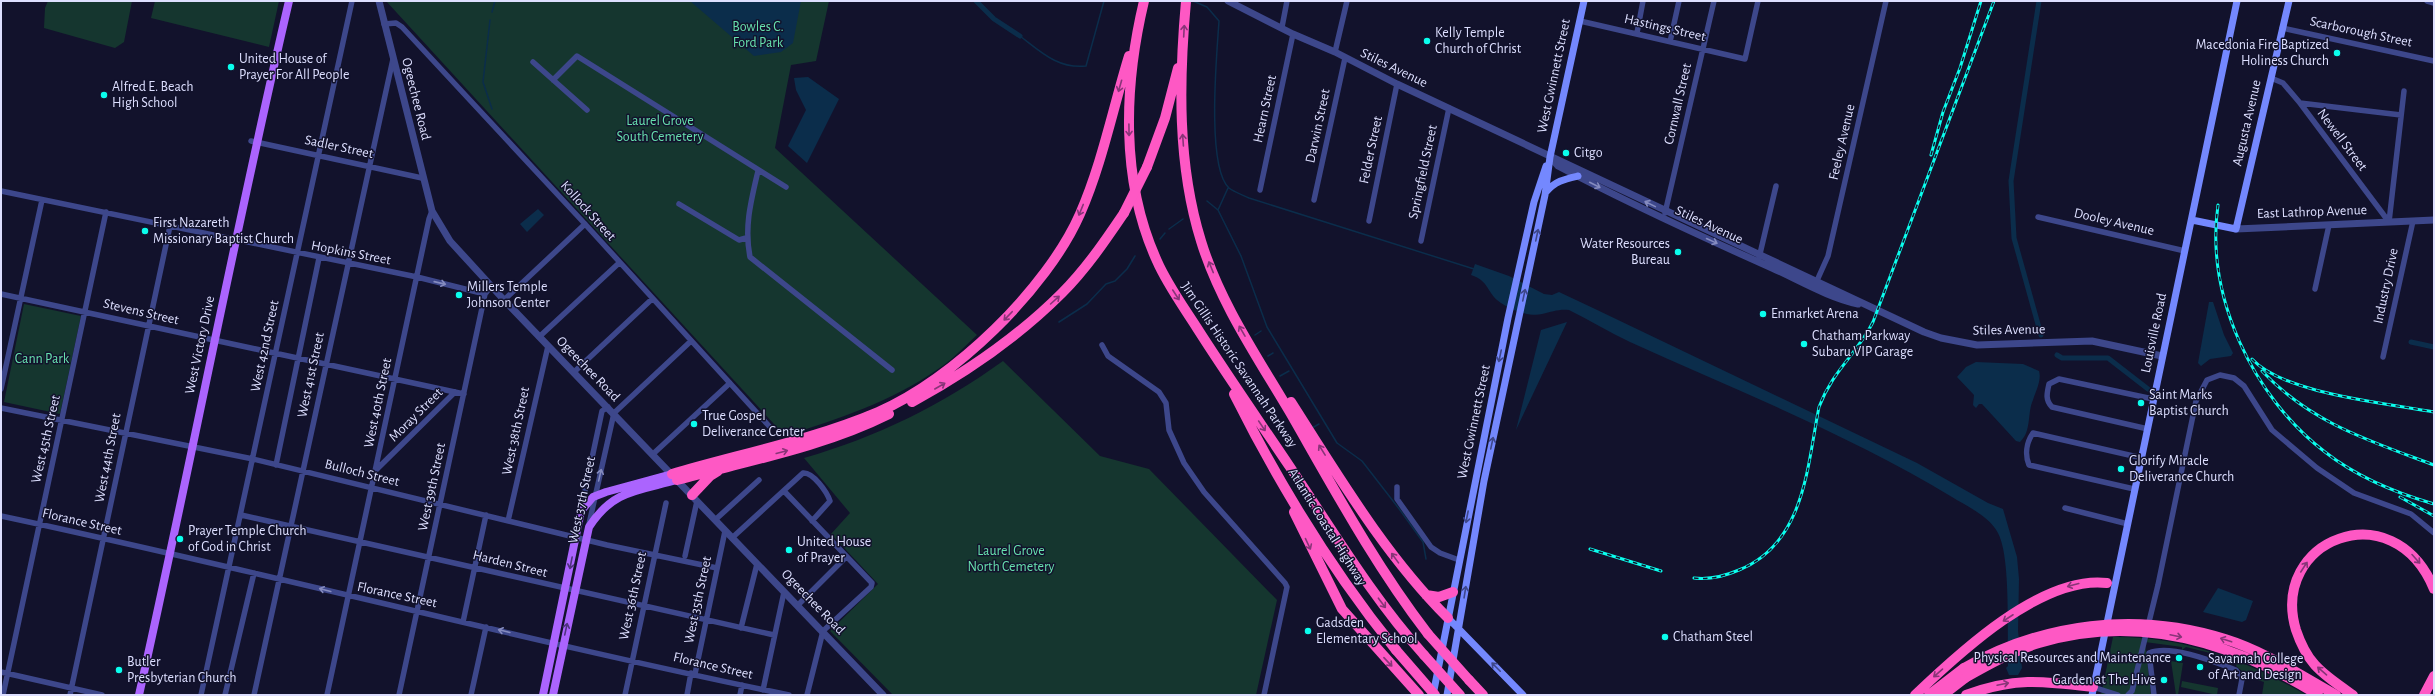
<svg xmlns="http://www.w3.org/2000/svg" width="2435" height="696" viewBox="0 0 2435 696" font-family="'Alegreya Sans',sans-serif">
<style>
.green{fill:#15362f}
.water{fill:#0b2d4b}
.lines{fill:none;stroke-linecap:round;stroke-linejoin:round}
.stream{stroke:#0b2d4b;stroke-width:1.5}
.canal{stroke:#0b2d4b;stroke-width:5}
.minor{stroke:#3d478b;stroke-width:5.5}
.tertiary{stroke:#3d478b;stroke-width:7}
.secondary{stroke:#7488fe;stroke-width:7}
.primary{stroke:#ab64fe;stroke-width:8}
.motorway{stroke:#fe58c4;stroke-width:10}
.rail-casing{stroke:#0afeed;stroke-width:3}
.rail{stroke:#12122c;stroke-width:1.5;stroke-dasharray:4.5;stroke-linecap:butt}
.motorway-bridge{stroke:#fe58c4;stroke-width:10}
.oneway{stroke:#883578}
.oneway2{stroke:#858bbf}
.oneway3{stroke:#3e478a}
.oneway4{stroke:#4f3380}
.poi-dot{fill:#0afeed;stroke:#12122c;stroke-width:1.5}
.labels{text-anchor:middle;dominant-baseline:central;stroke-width:3;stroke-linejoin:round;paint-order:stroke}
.park-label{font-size:14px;fill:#67e1ae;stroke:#12122c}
.street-label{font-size:14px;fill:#dddfff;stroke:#12122c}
.poi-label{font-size:14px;fill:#dddfff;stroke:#12122c;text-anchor:start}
</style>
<rect width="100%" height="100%" fill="#12122c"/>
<!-- green -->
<path class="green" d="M48,1h84l-8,41 -9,6 -71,-20 1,-20z
M155,1h124l-10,46 -118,-29z
M386,1h443l-13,60 -25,4 -16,83 202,187c-12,11 -25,25 -39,34 -47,33 -100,50 -153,67z
M24,304l57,12 -21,98 -56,-12z
M1003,361l97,95 49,13 128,131 -21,95h-363l-63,-64 48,-47 -47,-50 19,-21 -46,-55c73,-21 138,-53 199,-97z
M2113,637c70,-1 133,23 193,58h-44l2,-13 -19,-6 -3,-5 -6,-5 1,-3 -23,-9 -4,3v-4l-24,-6 -4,3v-3l-37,-5 6,53h-50z
M2171,661l12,2 -5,32h-2z
M2182,681l36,7 -1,7 -36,-8z"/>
<!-- water -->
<path class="water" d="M690,1h111l-8,42 -12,9 -27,4z
M808,77l31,22 -32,64 -19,-17 18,-36 -10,-20 -2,-12z
M538,209l6,6 -17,17 -7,-8z
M1475,264l34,12 35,18 8,1 7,-3 34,16 324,155 71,40 15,6 14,48 2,22 -1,52 4,37 -4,7h-9l-3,-7 2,-2c-1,-31 3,-109 -10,-133 -9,-17 -30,-26 -46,-36 -102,-62 -214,-106 -322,-155 -21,-10 -41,-22 -61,-32 -11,-1 -17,2 -27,4 -12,3 -31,-4 -41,-11 -15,-10 -11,-22 -30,-28z
M2209,302h4l11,33 9,18 -2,3 -21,3 -9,7 -3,-3z
M1567,322l-51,108 25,-100z
M1976,362l47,2 16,7c3,9 -4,22 -6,29 -6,13 -1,31 -13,42l-4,-1 -34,-37h-3l-3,4 -3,-3 1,-10 -17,-18 9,-10z
M2218,588l35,13 -7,19 -4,2 -39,-10z"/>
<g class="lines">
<!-- stream -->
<path class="stream" d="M1193,1l14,6 12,14c-2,31 -13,146 10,167 5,4 14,7 20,10l225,71
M492,12l3,-11
M490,20l-7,62 9,27
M1020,36c21,16 38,33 66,30l18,-65
M1228,188l-10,22 23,46 26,71 70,116 25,18 38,49 23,32 3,17
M1207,201l11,9
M1169,229l14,-10
M1160,239l5,-6
M1059,322l28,-18 19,-20 9,-3 12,-12 8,-13
M1255,335l6,-4
M1268,356l5,-3
M1280,376l9,-5
M1312,428l7,-4"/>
<!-- canal -->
<path class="canal" d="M976,1l18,18 26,17
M2039,1l-28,180 3,57 27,97
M2411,342l23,5
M2057,355l5,3h46l40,31"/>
<!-- minor -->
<path class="minor" d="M2427,1l7,2
M1580,21l165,38 13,-58
M384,24l12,-1 6,4 183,197 184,202
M1282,27l5,-26
M2282,28l152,33
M1637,33l6,-32
M1670,42l9,-41
M1335,52l12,-51
M533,62l54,48
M2271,78l12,5 17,20 89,119
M553,80l24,-24 209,131
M2300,103l101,12
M251,141l171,37
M758,171c-7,30 -14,56 -8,86l142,113
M1260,190l33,-156
M1,191l416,86 68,17
M1314,200l31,-142
M679,204l60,36 7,-2
M1665,213l49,-212
M2038,217l147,34
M1369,221l28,-137
M2389,222l15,-131
M1421,241l28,-133
M1759,258l17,-72
M1815,285l13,-29 58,-255
M2315,289l14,-64
M1,294l463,100
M504,300l81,-76
M539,337l80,-74
M1102,345l6,11 51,36 7,11 3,27 15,33 20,29 81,91 2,4 -23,108
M2383,357l30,-136
M574,372l78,-73
M1,389l41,-189
M1,408l252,51 354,86 110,23
M2148,429l-96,-22c-7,-7 -5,-14 -3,-23l10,-5 94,20
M653,454l77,-71
M276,465l43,-207
M376,470l79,-78
M1397,487v12l34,48 9,6 19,7
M2134,489l-105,-24c-4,-10 -3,-22 4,-32l109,25
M784,491l88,92 -1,4 -48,44 -16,64
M2065,508l63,16
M581,510l21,-99 6,-4
M241,515l533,120
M1,516c264,56 524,125 788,179
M715,520l44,-40
M508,521l40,-175
M589,524l25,-111 77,-72
M733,537l70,-64c10,-1 24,19 27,28l-18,20
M685,556l12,-55
M798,605l48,-48
M463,622l23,-107
M741,628l16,-64
M1,672l101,23
M695,674l30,-143
M2093,687l25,8
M763,690l21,-98
M3,695l103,-483
M70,695l100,-469
M201,695l151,-694
M225,695l29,-122
M254,695l139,-636
M327,695l102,-476 3,-8
M399,695l86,-401 6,-8
M471,695l15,-68
M625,695l41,-192
M687,695l4,-22
M740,695l2,-10
M2128,695l4,-4 3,-12 23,-94 38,-184 11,-21 13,-5 14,3 10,8 28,44 45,38 37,25 57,21 23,19
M2154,695l-5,-42c22,-9 66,9 87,17l6,9 -3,16"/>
<!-- tertiary -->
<path class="tertiary" d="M379,1l53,210 18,30 54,59 379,395
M1228,1l65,33 42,18 62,32 527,248 17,6 36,7 115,-4 70,15
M1551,158l7,8c70,37 142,70 214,102 27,12 57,30 86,36
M2236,229l198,-9"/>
<!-- secondary -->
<path class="secondary" d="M1546,192c9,-11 19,-13 32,-16
M2192,220l44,9 53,-228
M1448,618l75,77
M1433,695l75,-377 26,-116 12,-36
M1447,695l37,-214 61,-286 5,-38 34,-156
M2092,695l145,-694"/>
<!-- primary -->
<path class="primary" d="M139,695c52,-231 96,-464 150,-694
M543,695l38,-184 12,-14 13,-5 66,-18
M553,695l36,-168c24,-37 48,-36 88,-47"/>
<!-- motorway -->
<path class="motorway" d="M1144,1c-20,84 -24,179 13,260 10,23 26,45 40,67 30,47 62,93 93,139 43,64 82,130 134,188
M1186,1c-7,79 -9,163 15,240 19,62 57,117 90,173 43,75 84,151 137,220
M1147,167l18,-49 13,-50
M1234,394c45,90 99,178 162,256
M912,402c55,-30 105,-64 150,-109 24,-24 43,-52 62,-80
M1291,402c48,75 94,153 157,216
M672,474c68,-20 140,-34 206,-62 75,-32 169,-123 202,-198 22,-50 33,-106 49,-158
M677,480c70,-19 146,-33 212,-66
M692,495l18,-19 8,-5
M1294,512l48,97 77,86
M1426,595l13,2 14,-5
M1469,680l14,15
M1915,695c44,-42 127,-120 192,-112
M1929,695l35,-27
M1943,695l22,-17
M1966,695c49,-18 77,-14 127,-8
M2353,695c-13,-9 -27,-18 -38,-30 -9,-10 -15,-23 -19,-35 -27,-90 97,-140 138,-41
M2424,695l10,-19"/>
<defs>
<path id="rail" d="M1931,155l12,-43 17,-44 21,-67
M2218,205c-13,91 35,192 107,247 32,25 71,41 109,52
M2252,359c32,35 135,44 182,53
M2262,371c49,52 108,70 172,94
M2400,497l34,19
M1590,549l71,22
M1694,578c16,2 31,-2 45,-8 66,-27 68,-103 80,-163 14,-37 38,-53 54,-85l121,-321"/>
</defs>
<!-- rail casing -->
<use href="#rail" class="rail-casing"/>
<!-- rail -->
<use href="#rail" class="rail"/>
<!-- motorway-bridge -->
<path class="motorway-bridge" d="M1124,213l23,-46
M1428,634l41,46
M1396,650l39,45
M1424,655l36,40
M1964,668c79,-45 172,-57 261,-29 39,12 75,36 111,56
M1965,678c23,-13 48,-27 74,-35 99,-30 194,-1 279,52"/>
</g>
<!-- one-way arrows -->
<defs><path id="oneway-shaft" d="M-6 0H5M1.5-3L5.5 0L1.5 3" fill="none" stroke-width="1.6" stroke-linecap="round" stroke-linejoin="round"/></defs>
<g class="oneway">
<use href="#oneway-shaft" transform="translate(1184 31) rotate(-87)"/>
<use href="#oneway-shaft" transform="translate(1120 86) rotate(106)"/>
<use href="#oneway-shaft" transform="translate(1129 130) rotate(89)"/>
<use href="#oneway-shaft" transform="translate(1183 140) rotate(-94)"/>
<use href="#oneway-shaft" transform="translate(1081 210) rotate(112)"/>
<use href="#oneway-shaft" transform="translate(1211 267) rotate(-112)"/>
<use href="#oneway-shaft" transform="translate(1176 295) rotate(57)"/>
<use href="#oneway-shaft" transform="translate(1055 300) rotate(-42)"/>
<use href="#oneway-shaft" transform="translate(1008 316) rotate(134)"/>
<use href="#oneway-shaft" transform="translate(1242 331) rotate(-120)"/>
<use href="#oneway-shaft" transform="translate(940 386) rotate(-30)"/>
<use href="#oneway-shaft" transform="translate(1262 426) rotate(56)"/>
<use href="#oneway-shaft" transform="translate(1322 450) rotate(-122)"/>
<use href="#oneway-shaft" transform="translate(782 452) rotate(-15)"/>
<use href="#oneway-shaft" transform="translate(1308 544) rotate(65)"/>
<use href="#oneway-shaft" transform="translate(1395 558) rotate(-126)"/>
<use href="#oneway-shaft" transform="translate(2416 559) rotate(48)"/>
<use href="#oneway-shaft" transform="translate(2304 567) rotate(-57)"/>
<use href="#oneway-shaft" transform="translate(2073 585) rotate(165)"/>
<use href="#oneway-shaft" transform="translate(1382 603) rotate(53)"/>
<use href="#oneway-shaft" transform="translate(2008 618) rotate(147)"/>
<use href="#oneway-shaft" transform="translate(2176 636) rotate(12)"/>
<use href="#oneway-shaft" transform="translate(2226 640) rotate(-162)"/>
<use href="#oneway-shaft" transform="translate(1388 662) rotate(47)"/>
<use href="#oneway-shaft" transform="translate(2322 671) rotate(-139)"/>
<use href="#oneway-shaft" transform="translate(1938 673) rotate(139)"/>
<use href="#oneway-shaft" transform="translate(2003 684) rotate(-12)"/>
</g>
<g class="oneway2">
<use href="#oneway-shaft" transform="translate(1595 185) rotate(27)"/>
<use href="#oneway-shaft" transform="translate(1650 204) rotate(-154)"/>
<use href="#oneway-shaft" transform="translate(1712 241) rotate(25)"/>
<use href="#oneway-shaft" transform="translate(440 283) rotate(13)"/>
<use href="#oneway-shaft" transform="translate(600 475) rotate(-77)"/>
<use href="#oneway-shaft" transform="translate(325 590) rotate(-165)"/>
<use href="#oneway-shaft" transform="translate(504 631) rotate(-166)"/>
</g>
<g class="oneway3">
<use href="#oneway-shaft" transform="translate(1537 235) rotate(-78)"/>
<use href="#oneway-shaft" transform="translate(1524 295) rotate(-78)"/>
<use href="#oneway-shaft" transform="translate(1500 356) rotate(102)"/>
<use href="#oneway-shaft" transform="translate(1492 443) rotate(-78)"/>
<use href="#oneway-shaft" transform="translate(1467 517) rotate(101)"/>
<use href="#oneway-shaft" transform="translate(1465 592) rotate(-81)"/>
<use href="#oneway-shaft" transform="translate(1496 667) rotate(-135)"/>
</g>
<g class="oneway4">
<use href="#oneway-shaft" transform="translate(571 563) rotate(101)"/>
<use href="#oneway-shaft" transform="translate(566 629) rotate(-78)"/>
</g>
<!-- markers -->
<g class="poi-dot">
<circle cx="1427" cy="41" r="4"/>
<circle cx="2337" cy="53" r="4"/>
<circle cx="231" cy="67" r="4"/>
<circle cx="104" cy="95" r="4"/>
<circle cx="1566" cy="153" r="4"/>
<circle cx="145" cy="231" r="4"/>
<circle cx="1678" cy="252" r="4"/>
<circle cx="459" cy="295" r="4"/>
<circle cx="1763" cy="314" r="4"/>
<circle cx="1804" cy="344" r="4"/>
<circle cx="2141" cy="403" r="4"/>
<circle cx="694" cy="424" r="4"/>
<circle cx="2121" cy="469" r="4"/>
<circle cx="180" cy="539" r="4"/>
<circle cx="789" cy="550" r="4"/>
<circle cx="1308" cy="631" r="4"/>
<circle cx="1665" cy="637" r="4"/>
<circle cx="2179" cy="658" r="4"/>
<circle cx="2200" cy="667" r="4"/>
<circle cx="119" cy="670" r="4"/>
<circle cx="2164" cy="680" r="4"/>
</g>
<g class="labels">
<!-- park labels -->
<g class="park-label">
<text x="758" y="27">Bowles C.<tspan x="758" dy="16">Ford Park</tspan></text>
<text x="660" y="121">Laurel Grove<tspan x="660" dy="16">South Cemetery</tspan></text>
<text x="42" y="359">Cann Park</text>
<text x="1011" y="551">Laurel Grove<tspan x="1011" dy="16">North Cemetery</tspan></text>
</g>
<!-- street labels -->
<g class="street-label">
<text transform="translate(1665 28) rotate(13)">Hastings Street</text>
<text transform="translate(2361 32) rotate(12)">Scarborough Street</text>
<text transform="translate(1394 68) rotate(26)">Stiles Avenue</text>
<text transform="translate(1554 76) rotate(-78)">West Gwinnett Street</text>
<text transform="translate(416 99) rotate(76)">Ogeechee Road</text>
<text transform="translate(1678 104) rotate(-77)">Cornwall Street</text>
<text transform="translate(1265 109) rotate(-78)">Hearn Street</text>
<text transform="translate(2247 123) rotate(-77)">Augusta Avenue</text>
<text transform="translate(1318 126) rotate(-78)">Darwin Street</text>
<text transform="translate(2342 140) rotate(53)">Newell Street</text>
<text transform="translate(1842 142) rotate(-77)">Feeley Avenue</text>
<text transform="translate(339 147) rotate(12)">Sadler Street</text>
<text transform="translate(1371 150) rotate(-78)">Felder Street</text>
<text transform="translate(1423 172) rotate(-78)">Springfield Street</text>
<text transform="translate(588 211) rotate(48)">Kollock Street</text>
<text transform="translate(2312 212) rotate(-2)">East Lathrop Avenue</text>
<text transform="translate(2114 222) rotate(13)">Dooley Avenue</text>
<text transform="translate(1709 225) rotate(25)">Stiles Avenue</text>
<text transform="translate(351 253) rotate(11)">Hopkins Street</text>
<text transform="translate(2386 286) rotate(-78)">Industry Drive</text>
<text transform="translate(141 312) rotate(13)">Stevens Street</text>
<text transform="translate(2009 330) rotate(-1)">Stiles Avenue</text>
<text transform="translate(2154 333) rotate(-78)">Louisville Road</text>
<text transform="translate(200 345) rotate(-78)">West Victory Drive</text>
<text transform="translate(265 346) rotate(-78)">West 42nd Street</text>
<text transform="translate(1239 365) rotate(56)">Jim Gillis Historic Savannah Parkway</text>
<text transform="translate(588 369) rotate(46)">Ogeechee Road</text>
<text transform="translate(311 375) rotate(-78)">West 41st Street</text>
<text transform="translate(378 403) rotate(-78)">West 40th Street</text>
<text transform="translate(416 415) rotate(-45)">Moray Street</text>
<text transform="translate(1474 422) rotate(-78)">West Gwinnett Street</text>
<text transform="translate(516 431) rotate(-78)">West 38th Street</text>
<text transform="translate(46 439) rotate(-77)">West 45th Street</text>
<text transform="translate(108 458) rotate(-79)">West 44th Street</text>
<text transform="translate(362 473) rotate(14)">Bulloch Street</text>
<text transform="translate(432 487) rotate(-78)">West 39th Street</text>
<text transform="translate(582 500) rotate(-78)">West 37th Street</text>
<text transform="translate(82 522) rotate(13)">Florance Street</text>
<text transform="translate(1327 527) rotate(58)">Atlantic Coastal Highway</text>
<text transform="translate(510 564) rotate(14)">Harden Street</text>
<text transform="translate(397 595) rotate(12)">Florance Street</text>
<text transform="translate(633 596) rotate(-78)">West 36th Street</text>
<text transform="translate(698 600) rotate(-78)">West 35th Street</text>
<text transform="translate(813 602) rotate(46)">Ogeechee Road</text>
<text transform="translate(713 666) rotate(13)">Florance Street</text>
</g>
<!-- poi labels -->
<g class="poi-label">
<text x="1435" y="33">Kelly Temple<tspan x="1435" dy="16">Church of Christ</tspan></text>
<text x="2329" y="45" text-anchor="end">Macedonia Fire Baptized<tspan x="2329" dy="16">Holiness Church</tspan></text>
<text x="239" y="59">United House of<tspan x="239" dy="16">Prayer For All People</tspan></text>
<text x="112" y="87">Alfred E. Beach<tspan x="112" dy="16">High School</tspan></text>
<text x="1574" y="153">Citgo</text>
<text x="153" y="223">First Nazareth<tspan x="153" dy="16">Missionary Baptist Church</tspan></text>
<text x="1670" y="244" text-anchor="end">Water Resources<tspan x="1670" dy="16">Bureau</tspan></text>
<text x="467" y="287">Millers Temple<tspan x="467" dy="16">Johnson Center</tspan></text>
<text x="1771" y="314">Enmarket Arena</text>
<text x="1812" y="336">Chatham Parkway<tspan x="1812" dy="16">Subaru VIP Garage</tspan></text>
<text x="2149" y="395">Saint Marks<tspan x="2149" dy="16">Baptist Church</tspan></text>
<text x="702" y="416">True Gospel<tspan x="702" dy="16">Deliverance Center</tspan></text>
<text x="2129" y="461">Glorify Miracle<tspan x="2129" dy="16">Deliverance Church</tspan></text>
<text x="188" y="531">Prayer Temple Church<tspan x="188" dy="16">of God in Christ</tspan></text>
<text x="797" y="542">United House<tspan x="797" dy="16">of Prayer</tspan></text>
<text x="1316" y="623">Gadsden<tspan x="1316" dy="16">Elementary School</tspan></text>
<text x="1673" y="637">Chatham Steel</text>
<text x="2171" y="658" text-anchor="end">Physical Resources and Maintenance</text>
<text x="2208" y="659">Savannah College<tspan x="2208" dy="16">of Art and Design</tspan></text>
<text x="127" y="662">Butler<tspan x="127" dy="16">Presbyterian Church</tspan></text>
<text x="2156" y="680" text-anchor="end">Garden at The Hive</text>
</g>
</g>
<!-- border -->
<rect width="2435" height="696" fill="none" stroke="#dddfff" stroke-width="4"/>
</svg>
